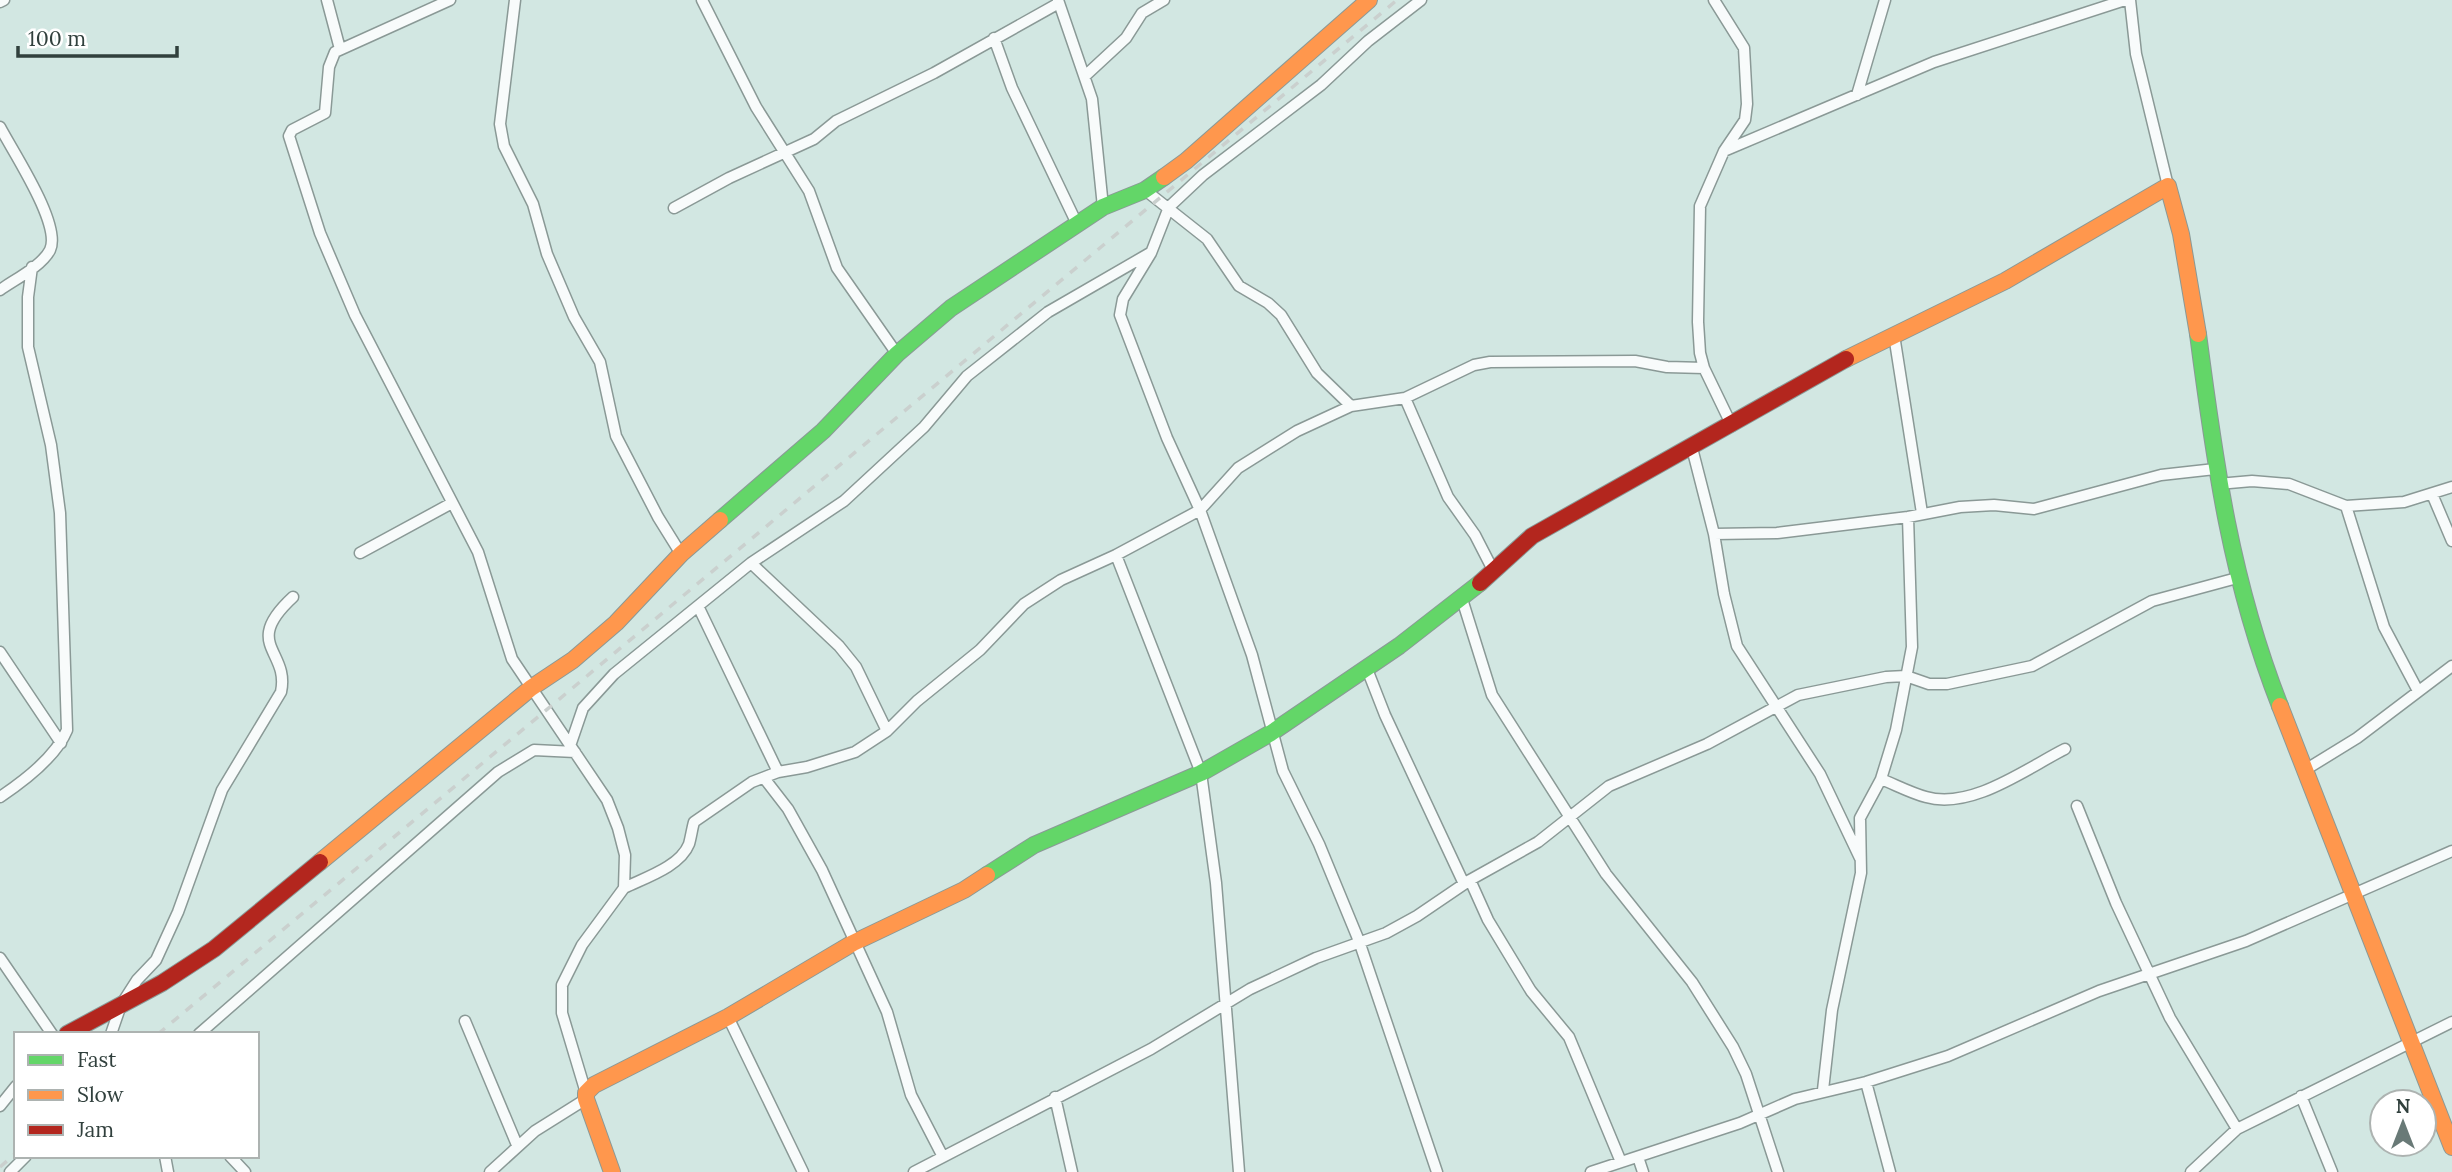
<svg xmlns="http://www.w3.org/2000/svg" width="2452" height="1172" viewBox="0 0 2452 1172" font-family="Lora,serif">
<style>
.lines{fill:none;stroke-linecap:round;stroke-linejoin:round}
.street-casing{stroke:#8a9996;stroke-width:13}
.fast-casing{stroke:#8a9996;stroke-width:18}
.slow-casing{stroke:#8a9996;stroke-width:18}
.jam-casing{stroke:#8a9996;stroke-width:18}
.street{stroke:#f8fbfb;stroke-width:10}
.fast{stroke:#63d668;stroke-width:16}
.slow{stroke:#ff974d;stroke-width:16}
.jam{stroke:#b3261e;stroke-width:16}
.rail{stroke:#cad0ce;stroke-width:3.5;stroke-dasharray:9 9;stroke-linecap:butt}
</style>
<rect width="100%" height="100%" fill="#d2e7e2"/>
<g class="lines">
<defs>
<path id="street" d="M327,0l13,49
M450,0l-115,52 -6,15 -4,46 -33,17 -3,6 31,97 35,82 123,237 34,107 95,141 11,28 7,27 -1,33 -42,57 -20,40v28l24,80
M515,0l-15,124 4,22 29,58 14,50 27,63 26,45 16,74 42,81 23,37
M702,0l54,107 53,84 28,77 60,86
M1058,0l34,99 11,108
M1421,0l-53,41 -47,44 -118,90 -34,32 -18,46 -28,46 -3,16 47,123 33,72 52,145 31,116 36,73 40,97 78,231
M1714,0l30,48 3,56 -2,16 -21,31 -24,55 -2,116 2,31 4,15 28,58
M2130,0l6,54 32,132
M0,2l4,-2
M994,38l18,50 66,138
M1085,76l41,-38 16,-25 22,-13
M1857,95l28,-95
M0,127c13,25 62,98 50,123 -8,16 -36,30 -50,40
M1724,151l210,-89 191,-62
M1145,190l62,49 32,47 29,17 13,12 36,58 34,33
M674,208l55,-30 85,-39 22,-18 98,-48 125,-70
M1894,335l28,178
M1405,398l43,99 27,38 19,37
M1692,448l22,86 10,60 13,52 83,128 40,84
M2218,484l34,-3 37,3 57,22 58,-4 48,-15
M2432,494l20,47
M2346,506l38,121 34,64
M1714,534l63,-1 131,-16 52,-10 34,-2 40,4 127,-34 54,-6
M360,553l92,-50
M1116,555l85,218 15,110 23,289
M751,563l88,83 17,21 31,64
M1462,599l30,96 114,179 86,108 41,65 13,27 32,98
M698,606l80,166
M0,652l61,91
M1367,669l18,46 79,169
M570,746l13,-38 31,-34 137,-111 93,-62 80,-74 43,-51 81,-64 102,-59
M2305,770l52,-32 95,-72
M764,778l24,31 34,61 65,142 24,83 31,60
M1881,779c15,6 30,14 45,18 46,13 101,-29 139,-48
M0,797c24,-16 56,-40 67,-67l-7,-217 -9,-68 -23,-98v-50l4,-30
M2077,806l39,97 54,115 67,111
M1470,880l18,40 43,71 38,46 52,125
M624,888c20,-10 56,-21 65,-44 2,-7 3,-15 5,-22l58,-40 26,-10 29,-5 48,-15 32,-21 30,-30 63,-51 44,-46 37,-24 55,-25 84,-45 38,-42 59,-37 54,-25 54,-8 69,-33 16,-3 145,-1 32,6 37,1
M0,958l52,76
M728,1017l75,155
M465,1021l52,124
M111,1034l10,-29 16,-25 19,-20 22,-48 44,-122 59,-98c9,-42 -40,-47 12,-95
M199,1034l299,-262 36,-22 41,2
M1866,1082l24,90
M1823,1090l9,-80 29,-137 -1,-55 21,-39 15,-49 16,-83 -4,-130
M2301,1096l31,76
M1055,1097l17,75
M0,1106l16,-20
M165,1156l3,16
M230,1156l15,16
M1638,1157l5,15
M10,1172l16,-16
M490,1172l45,-41 51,-32
M914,1172l237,-123 99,-60 66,-31 70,-25 31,-17 53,-36 68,-38 71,-56 98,-42 91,-49 88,-18 20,-1 23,8h18l85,-18 120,-65 85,-23
M1591,1172l149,-49 55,-24 71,-17 82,-26 151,-65 147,-50 206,-90
M2191,1172l46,-43 215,-107"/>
<path id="fast" d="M2198,334c17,131 33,247 82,372
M720,520l103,-89 74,-77 54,-46 152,-101 42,-17 19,-13
M987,875l47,-30 167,-72 70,-40 128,-87 81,-63"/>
<path id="slow" d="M1164,177l22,-16 183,-161
M1846,359l159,-78 163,-95 13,48 17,100
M2280,706l172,441
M320,862l211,-174 42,-28 43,-37 65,-69 39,-34
M612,1172l-26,-73v-6l8,-8 134,-68 125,-74 111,-53 23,-15"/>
<path id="jam" d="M1480,583l52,-47 314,-177
M67,1034l95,-51 52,-34 106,-87"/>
</defs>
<!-- street casing -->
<use href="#street" class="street-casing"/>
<!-- fast casing -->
<use href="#fast" class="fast-casing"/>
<!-- slow casing -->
<use href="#slow" class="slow-casing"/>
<!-- jam casing -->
<use href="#jam" class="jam-casing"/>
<!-- street -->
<use href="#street" class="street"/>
<!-- fast -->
<use href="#fast" class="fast"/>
<!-- slow -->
<use href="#slow" class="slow"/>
<!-- jam -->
<use href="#jam" class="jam"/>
<!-- rail -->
<path class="rail" d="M158,1034l1239,-1034
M0,1167l16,-14"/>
</g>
<!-- legend -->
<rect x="14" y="1032" width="245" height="126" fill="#ffffff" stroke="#adb3b1" stroke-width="2"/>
<rect x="28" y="1055" width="35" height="10" fill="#63d668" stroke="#adb3b1" stroke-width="2"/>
<text x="77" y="1067" font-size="21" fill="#31403d">Fast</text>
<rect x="28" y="1090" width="35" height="10" fill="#ff974d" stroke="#adb3b1" stroke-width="2"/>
<text x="77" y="1102" font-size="21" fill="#31403d">Slow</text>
<rect x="28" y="1125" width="35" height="10" fill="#b3261e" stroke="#adb3b1" stroke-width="2"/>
<text x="77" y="1137" font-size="21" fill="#31403d">Jam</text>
<!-- north arrow -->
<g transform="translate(2403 1123)"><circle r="33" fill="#ffffff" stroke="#adb3b1" stroke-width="2"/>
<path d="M0-5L12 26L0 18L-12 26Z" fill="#697a77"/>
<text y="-10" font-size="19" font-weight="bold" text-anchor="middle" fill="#31403d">N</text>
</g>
<!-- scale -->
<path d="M18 46v10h159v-10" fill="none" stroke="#31403d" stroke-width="3.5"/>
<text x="28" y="46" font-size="21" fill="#31403d" stroke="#ffffff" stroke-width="5" paint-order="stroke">100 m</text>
</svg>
